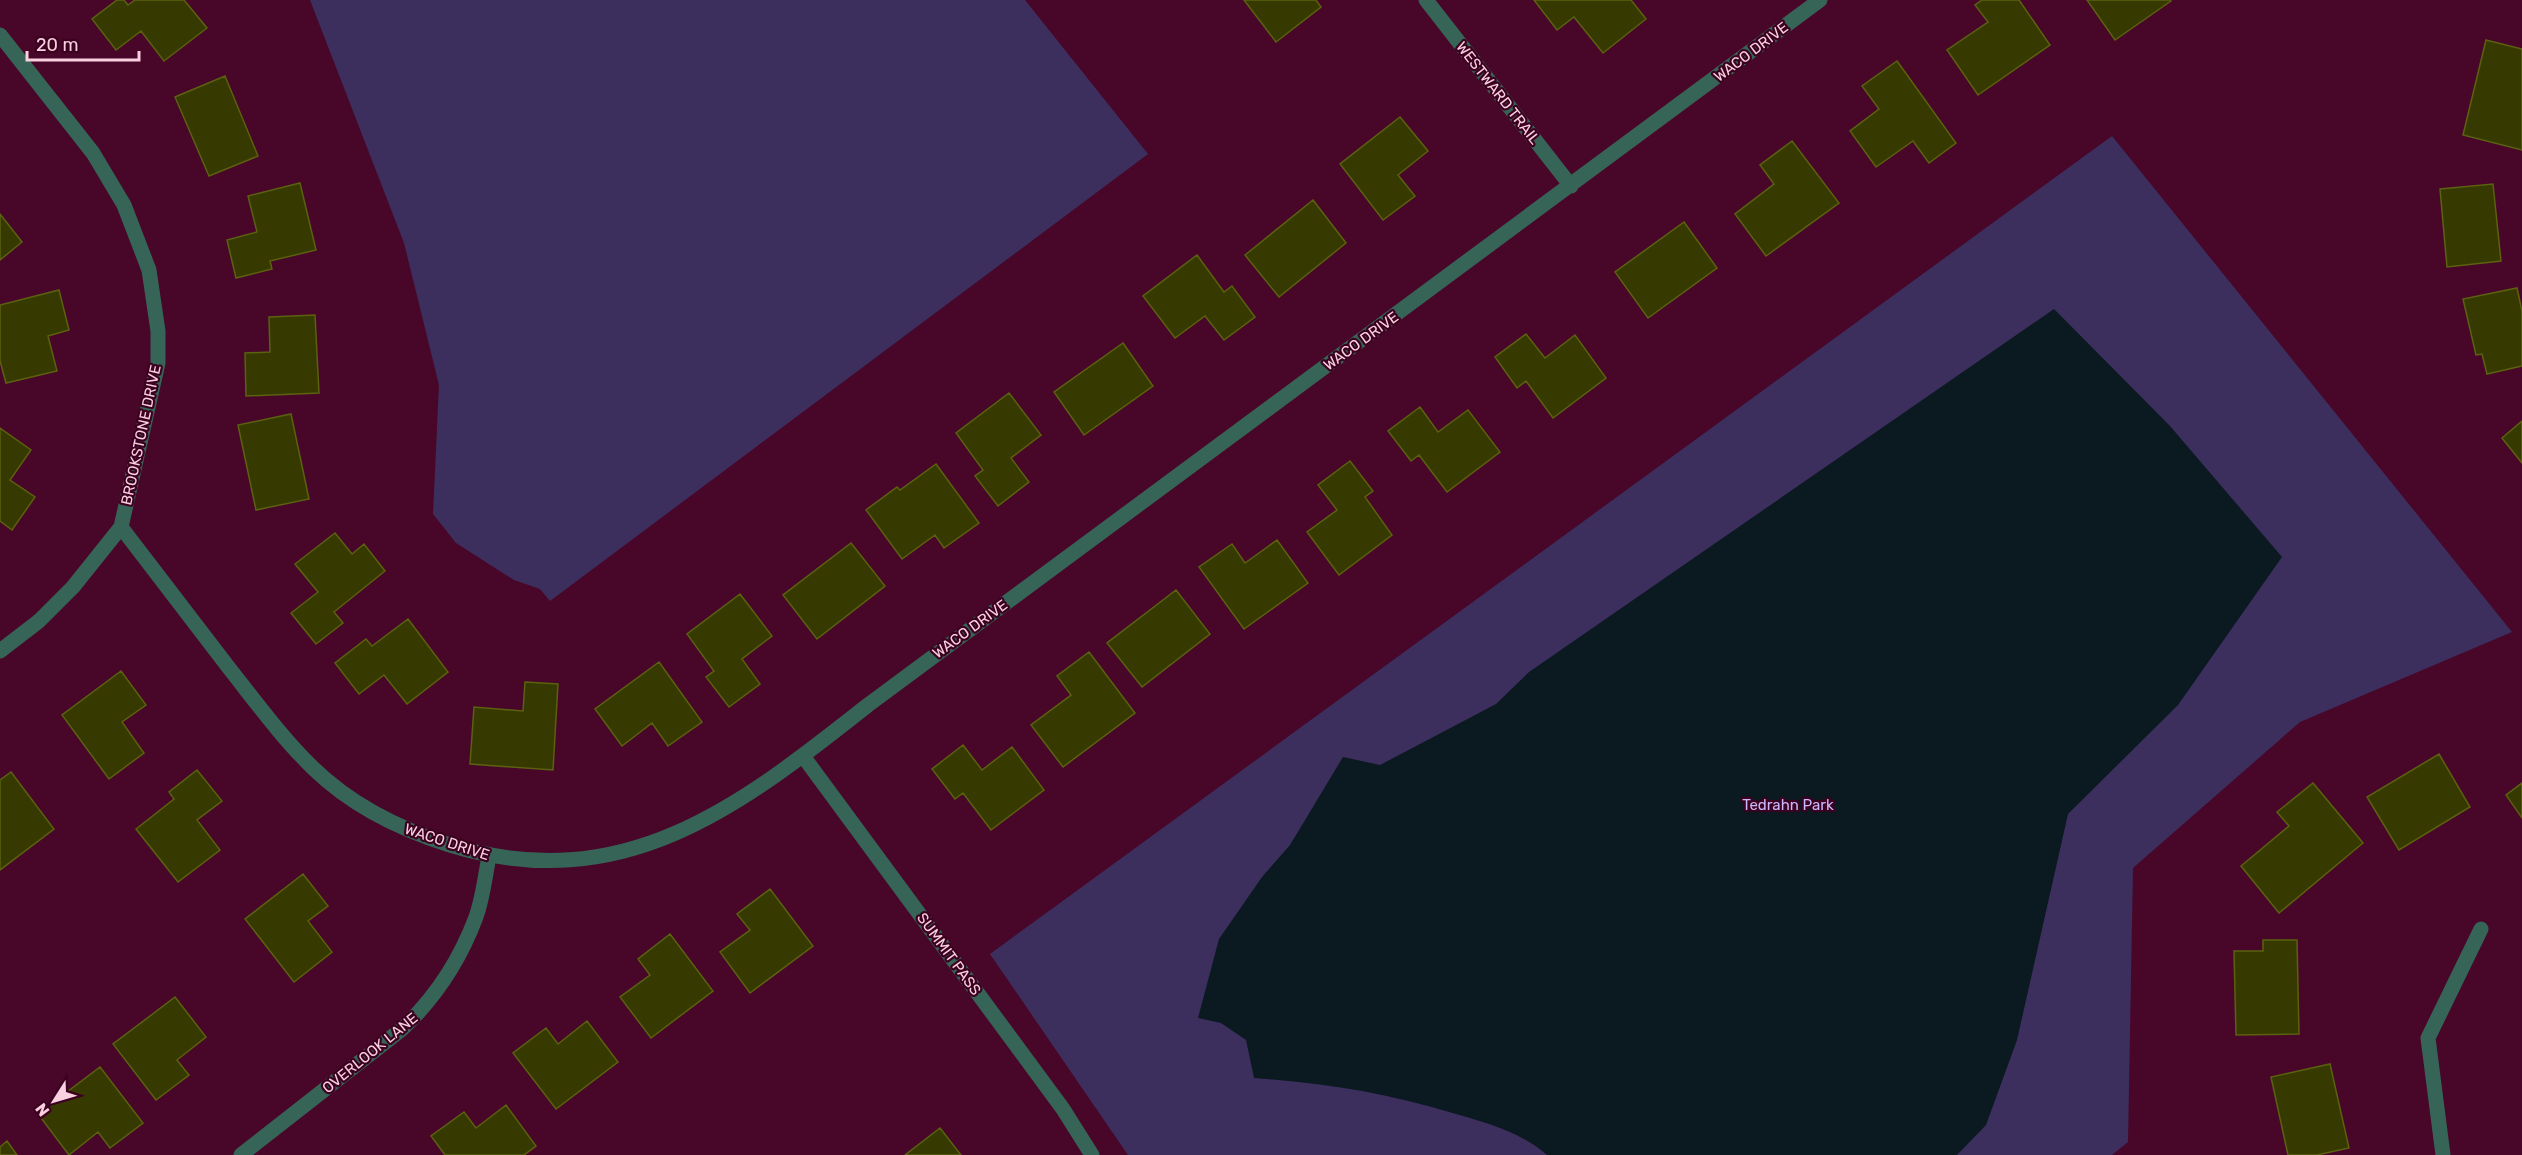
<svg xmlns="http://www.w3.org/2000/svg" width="2522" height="1155" viewBox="0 0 2522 1155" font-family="Rubik,sans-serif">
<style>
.green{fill:#3c2f5e}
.water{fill:#0b1921}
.building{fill:#363a01;stroke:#5b610f;stroke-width:1.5}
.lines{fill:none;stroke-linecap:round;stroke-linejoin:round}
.street{stroke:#366558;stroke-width:15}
.labels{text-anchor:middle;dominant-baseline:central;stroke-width:4.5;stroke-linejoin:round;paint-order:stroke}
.street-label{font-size:15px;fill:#f9d0df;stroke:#3c0020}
.park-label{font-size:15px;fill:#c7b9fb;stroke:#3c0020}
</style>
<rect width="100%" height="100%" fill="#480729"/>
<!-- green -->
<path class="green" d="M310,0h715l123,154 -598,447 -10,-12 -26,-9 -58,-37 -23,-29 6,-129 -35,-142z
M2112,136l400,496 -212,90 -167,146 -5,274 -16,13h-984l-138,-201z"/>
<!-- water -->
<path class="water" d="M2054,309l116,117 112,131 -104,148 -110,109 -51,226 -31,85 -29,30h-410c-25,-22 -59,-32 -91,-41 -68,-21 -131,-31 -202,-36l-8,-38 -25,-17 -23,-5 21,-79 43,-62 28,-32 53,-88 37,8 116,-61 33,-32z"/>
<!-- building -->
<path class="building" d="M117,0h7l4,5 7,-5h49l23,28 -43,33 -23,-30 -25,19 -24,-31z
M1244,0h72l5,7 -45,35z
M1534,0h97l15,19 -43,34 -29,-36 -17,13z
M1982,0h37l31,45 -72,50 -31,-45 41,-28 -13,-17z
M2087,0h83l1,1 -56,39z
M2486,40l36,9v101l-59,-15z
M1897,61l59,82 -27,20 -16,-22 -37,26 -26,-36 29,-22 -17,-23z
M225,76l33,80 -49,20 -34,-79z
M1400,117l28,34 -30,24 17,21 -32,24 -43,-56z
M1792,141l47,62 -73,53 -31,-42 39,-30 -14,-19z
M300,183l16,67 -46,11 2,8 -36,9 -9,-38 30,-8 -9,-36z
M2493,184l8,77 -54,6 -7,-78z
M1313,200l33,43 -67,54 -34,-42z
M0,214l22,28 -22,18z
M1684,222l33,46 -69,50 -33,-46z
M1197,255l27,37 8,-6 23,31 -31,23 -19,-24 -30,22 -32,-42z
M2517,288l5,23v55l-35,8 -5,-20 -6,1 -13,-56z
M59,290l10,40 -21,6 9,35 -51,12 -6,-22v-56z
M315,315l4,78 -73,3 -1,-43 25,-1 -1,-35z
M1526,334l19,24 30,-23 31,43 -53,40 -27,-37 -9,7 -22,-31z
M1123,343l30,43 -69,49 -30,-43z
M1009,393l32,42 -30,23 18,24 -31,24 -23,-30 8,-6 -27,-37z
M1420,407l18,25 30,-22 32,42 -53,40 -28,-37 -8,6 -23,-30z
M291,414l18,85 -53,11 -18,-85z
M2522,421v42l-20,-25z
M0,428l31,22 -21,30 25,17 -23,33 -12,-9z
M1350,461l23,30 -8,6 27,38 -53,40 -32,-43 30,-22 -19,-25z
M936,464l43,59 -35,25 -9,-13 -33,24 -36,-49 31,-23 3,3z
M335,533l17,21 12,-10 21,27 -51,41 9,11 -27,21 -25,-31 27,-21 -23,-28z
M1277,540l31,43 -64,46 -45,-62 33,-23 13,19z
M851,543l34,43 -68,53 -34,-44z
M1176,590l34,44 -68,53 -35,-44z
M740,594l32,42 -30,23 18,25 -31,23 -23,-30 8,-6 -27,-37z
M408,619l40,53 -41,32 -23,-29 -25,19 -24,-31 31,-24 6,7z
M1089,652l46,61 -72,54 -32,-42 40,-30 -14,-19z
M659,662l43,60 -34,24 -16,-23 -30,23 -27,-37z
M121,671l25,34 -24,17 22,31 -35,26 -47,-64z
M525,682l33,2 -5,86 -83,-6 4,-57 49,4z
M963,745l19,25 30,-23 32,43 -53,40 -28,-37 -8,6 -23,-30z
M2439,754l31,53 -71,43 -32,-53z
M197,770l25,31 -25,19 23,30 -42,32 -42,-53 38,-30 -5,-7z
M11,772l43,57 -54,41v-90z
M2313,783l50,60 -84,70 -38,-47 48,-40 -12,-14z
M2522,783v35l-16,-23z
M303,874l25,32 -20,15 24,31 -38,30 -49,-63z
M770,889l43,57 -63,47 -30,-41 30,-22 -13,-16z
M670,934l43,57 -62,47 -31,-41 30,-22 -12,-16z
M2263,940h34l2,94 -63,1 -2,-84h29z
M175,997l31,40 -29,23 12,15 -33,25 -43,-56z
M587,1021l31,41 -62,47 -43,-56 33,-25 12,16z
M2330,1064l19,84 -32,7h-29l-17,-78z
M100,1067l43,56 -33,25 -12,-16 -29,23 -31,-41z
M506,1105l30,41 -12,9h-79l-14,-19 33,-24 12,16z
M940,1128l21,27h-56z
M7,1141l10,14h-17v-8z"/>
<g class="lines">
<!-- street -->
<path class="street" d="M1426,0l145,186
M0,35l93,118 31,52 25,65 9,61v32l-37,164 -48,60 -34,34 -39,30
M121,527c36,47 72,94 108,141 27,34 53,70 84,100 39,38 86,61 137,77 173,53 289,-38 418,-140l952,-705
M803,756l260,353 29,46
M241,1155l161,-126c33,-31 58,-69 74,-112 7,-19 9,-41 13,-60
M2443,1155l-15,-117 53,-109"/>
</g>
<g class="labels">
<!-- street labels -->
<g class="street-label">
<text transform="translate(1751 52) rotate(-37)">WACO DRIVE</text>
<text transform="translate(1498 93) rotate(52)">WESTWARD TRAIL</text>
<text transform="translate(1361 341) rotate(-36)">WACO DRIVE</text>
<text transform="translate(141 435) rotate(-78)">BROOKSTONE DRIVE</text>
<text transform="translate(970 629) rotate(-36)">WACO DRIVE</text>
<text transform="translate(447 842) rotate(18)">WACO DRIVE</text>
<text transform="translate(949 954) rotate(54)">SUMMIT PASS</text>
<text transform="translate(370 1053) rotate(-39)">OVERLOOK LANE</text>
</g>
<!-- park labels -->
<g class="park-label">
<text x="1788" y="805">Tedrahn Park</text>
</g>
</g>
<!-- north arrow -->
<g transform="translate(54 1101) rotate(233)" stroke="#3c0020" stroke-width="4.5" paint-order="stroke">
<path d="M0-4.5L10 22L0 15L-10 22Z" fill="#f9d0df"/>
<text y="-9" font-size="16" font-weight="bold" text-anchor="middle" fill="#f9d0df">N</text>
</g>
<!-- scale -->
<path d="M27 51v9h112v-9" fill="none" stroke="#f9d0df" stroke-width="3"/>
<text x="36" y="51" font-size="18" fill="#f9d0df" stroke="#3c0020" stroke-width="4.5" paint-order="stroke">20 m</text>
</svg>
